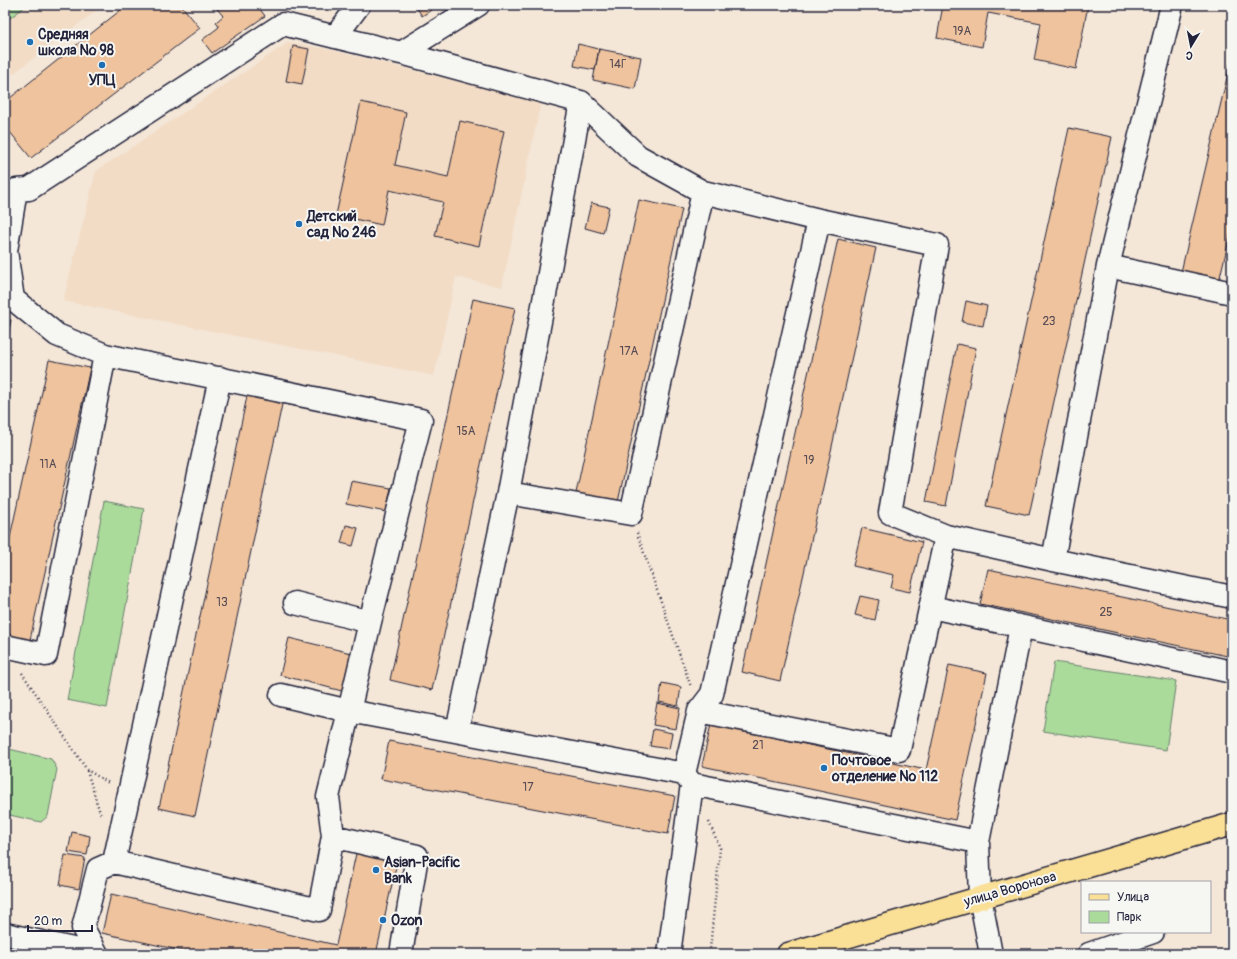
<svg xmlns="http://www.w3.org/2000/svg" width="1237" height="959" viewBox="0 0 1237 959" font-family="Pangolin,sans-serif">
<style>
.built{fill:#f2dcc6}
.green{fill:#abdb9b;stroke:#667e6b}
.building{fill:#eec39d;stroke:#22223b}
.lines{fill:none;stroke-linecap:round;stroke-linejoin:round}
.minor-casing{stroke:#22223b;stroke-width:25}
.major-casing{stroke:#22223b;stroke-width:25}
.path{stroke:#22223b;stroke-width:2.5;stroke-dasharray:1 3;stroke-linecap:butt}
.minor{stroke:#f6f6f2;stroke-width:22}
.major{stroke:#fadf96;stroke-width:22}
.poi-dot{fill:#1f6fb2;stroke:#f6f6f2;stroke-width:1.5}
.labels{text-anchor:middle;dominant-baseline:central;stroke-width:4;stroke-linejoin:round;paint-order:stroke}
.number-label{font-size:12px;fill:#554a54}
.poi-label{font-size:14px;font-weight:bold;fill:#22223b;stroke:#f6f6f2;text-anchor:start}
.street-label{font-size:14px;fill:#22223b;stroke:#f6f6f2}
</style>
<rect width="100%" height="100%" fill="#f4e7d8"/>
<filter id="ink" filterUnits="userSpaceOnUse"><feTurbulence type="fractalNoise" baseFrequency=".025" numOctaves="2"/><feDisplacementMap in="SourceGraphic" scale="8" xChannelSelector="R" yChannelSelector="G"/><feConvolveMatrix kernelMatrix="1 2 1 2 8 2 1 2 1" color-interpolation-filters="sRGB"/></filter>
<g filter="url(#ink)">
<!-- built -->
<path class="built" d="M5,5h99l-99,75z
M289,42l38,7 214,53 -39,185 -46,-10 -22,99 -371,-75 33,-130z"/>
<!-- green -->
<path class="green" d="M5,5h22l-22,17z
M104,501l40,8 -37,199 -40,-8z
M1054,662l122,19 -10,69 -123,-19z
M5,748l46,11 6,10 -9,47 -7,6 -36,-8z"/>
<!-- building -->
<path class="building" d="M127,5h54l19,23 -169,130 -26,-32v-24z
M214,5h43l8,11 -53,37 -10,-13 17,-13 -3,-5 7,-6z
M415,5h24l-17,11z
M943,5h145l-12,64 -42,-9 7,-37 -53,-10 -6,34 -45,-9z
M578,44l21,5 -4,21 -21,-4z
M293,46l16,3 -7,35 -16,-3z
M599,49l42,8 -6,32 -42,-9z
M1232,56v171l-13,54 -38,-9z
M361,102l45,10 -11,53 53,12 12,-56 44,10 -25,115 -44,-10 8,-34 -54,-12 -7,35 -46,-10z
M1069,128l43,9 -83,378 -43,-9z
M639,200l43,9 -64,293 -42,-9z
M591,203l18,4 -6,26 -18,-5z
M838,239l38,9 -96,433 -38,-9z
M473,299l42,9 -83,382 -42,-10z
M966,301l21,5 -4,20 -21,-4z
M5,319l6,1 -6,30z
M957,344l19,4 -30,158 -20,-4z
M49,360l41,8 -60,272 -25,-5v-75z
M249,387l35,8 -89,421 -36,-8z
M351,481l40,7 -5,24 -40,-8z
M346,525l12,3 -5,18 -12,-3z
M862,528l60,14 -12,50 -19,-4 3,-13 -41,-9z
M988,569l244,51v37l-252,-53z
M860,596l19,4 -4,20 -20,-5z
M289,638l62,15 -9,38 -62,-16z
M949,665l38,8 -32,147 -253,-54 9,-42 215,46z
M662,683l19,4 -3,19 -19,-4z
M657,703l23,5 -4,21 -23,-4z
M653,729l19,4 -3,16 -19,-3z
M389,741l286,55 -7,38 -287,-55z
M72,832l18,4 -3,19 -19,-3z
M357,849l41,9 -22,96h-179l-95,-21 9,-39 225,51z
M65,855l20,3 -6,31 -19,-4z
M5,942l61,12h-61z"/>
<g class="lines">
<defs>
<path id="minor" d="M335,37l24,-32
M401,53l77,-48
M1108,266l124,27
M105,355l-48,-20 -44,-36 -7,-48 10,-61 13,-1 254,-165 118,29 180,49 57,54 65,36 116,28 118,25 -47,268 56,23
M508,493l123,21 72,-322
M1053,560l55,-294 64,-261
M295,603l75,19
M931,607l301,65
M5,646l41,9 59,-300 316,65 -51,202 -21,89 -68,-16
M699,711l13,-17 107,-474
M457,731l51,-238 73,-391
M692,784l286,58 43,-215
M333,836l84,20 -16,98
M978,842l2,55 11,57
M114,862l106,-484
M5,934l91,20
M97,954l-14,-26 15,-59 16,-7 205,48 14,-74 -5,-39 21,-86 335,63 15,-63 200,39 47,-214 107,24 179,37
M669,954l23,-170 -8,-10
M1089,954l64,-22"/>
<path id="major" d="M788,954l444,-130"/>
</defs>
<!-- minor casing -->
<use href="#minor" class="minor-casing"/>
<!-- major casing -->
<use href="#major" class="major-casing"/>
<!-- path -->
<path class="path" d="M637,533l54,154
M22,673l65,97 22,13
M87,771l14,45
M709,822l11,26 -10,101"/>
<!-- minor -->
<use href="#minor" class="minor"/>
<!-- major -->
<use href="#major" class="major"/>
</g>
</g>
<!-- markers -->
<g class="poi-dot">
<circle cx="30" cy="42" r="4"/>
<circle cx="102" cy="65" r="4"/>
<circle cx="299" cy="224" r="4"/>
<circle cx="824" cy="768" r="4"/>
<circle cx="376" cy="870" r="4"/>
<circle cx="383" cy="920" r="4"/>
</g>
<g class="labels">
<!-- number labels -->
<g class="number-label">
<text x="962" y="31">19А</text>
<text x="618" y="64">14Г</text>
<text x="1049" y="321">23</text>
<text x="629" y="351">17А</text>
<text x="466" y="431">15А</text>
<text x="809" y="460">19</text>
<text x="48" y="464">11А</text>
<text x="222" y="602">13</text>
<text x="1106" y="612">25</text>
<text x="758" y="745">21</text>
<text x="528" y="787">17</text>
</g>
<!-- poi labels -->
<g class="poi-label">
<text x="38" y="34">Средняя<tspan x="38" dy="16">школа № 98</tspan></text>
<text x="102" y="80" text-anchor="middle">УПЦ</text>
<text x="307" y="216">Детский<tspan x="307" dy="16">сад № 246</tspan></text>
<text x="832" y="760">Почтовое<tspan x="832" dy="16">отделение № 112</tspan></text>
<text x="384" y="862">Asian-Pacific<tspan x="384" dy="16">Bank</tspan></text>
<text x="391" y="920">Ozon</text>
</g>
<!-- street labels -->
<g class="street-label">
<text transform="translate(1010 889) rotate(-16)">улица Воронова</text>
</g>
</g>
<!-- margin -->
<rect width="1237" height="959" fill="none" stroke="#f6f6f2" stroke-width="20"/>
<rect x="10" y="10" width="1217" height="939" fill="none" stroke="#22223b" stroke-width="1.5" filter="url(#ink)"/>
<!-- legend -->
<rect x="1081" y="881" width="130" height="52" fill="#f6f6f2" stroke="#a1a1a9"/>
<rect x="1089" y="894" width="20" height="6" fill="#fadf96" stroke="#a1a1a9"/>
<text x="1117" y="901" font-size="12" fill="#22223b">Улица</text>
<rect x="1089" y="911" width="20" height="12" fill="#abdb9b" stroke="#a1a1a9"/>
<text x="1117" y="921" font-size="12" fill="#22223b">Парк</text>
<!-- north arrow -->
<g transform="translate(1191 46) rotate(190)" stroke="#f6f6f2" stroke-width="3" paint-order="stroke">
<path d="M0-3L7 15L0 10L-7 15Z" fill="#22223b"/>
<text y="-6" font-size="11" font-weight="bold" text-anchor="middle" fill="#22223b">С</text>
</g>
<!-- scale -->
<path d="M28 925v6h64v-6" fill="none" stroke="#22223b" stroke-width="2"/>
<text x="34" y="925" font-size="12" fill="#22223b" stroke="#f6f6f2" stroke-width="3" paint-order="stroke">20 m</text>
</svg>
